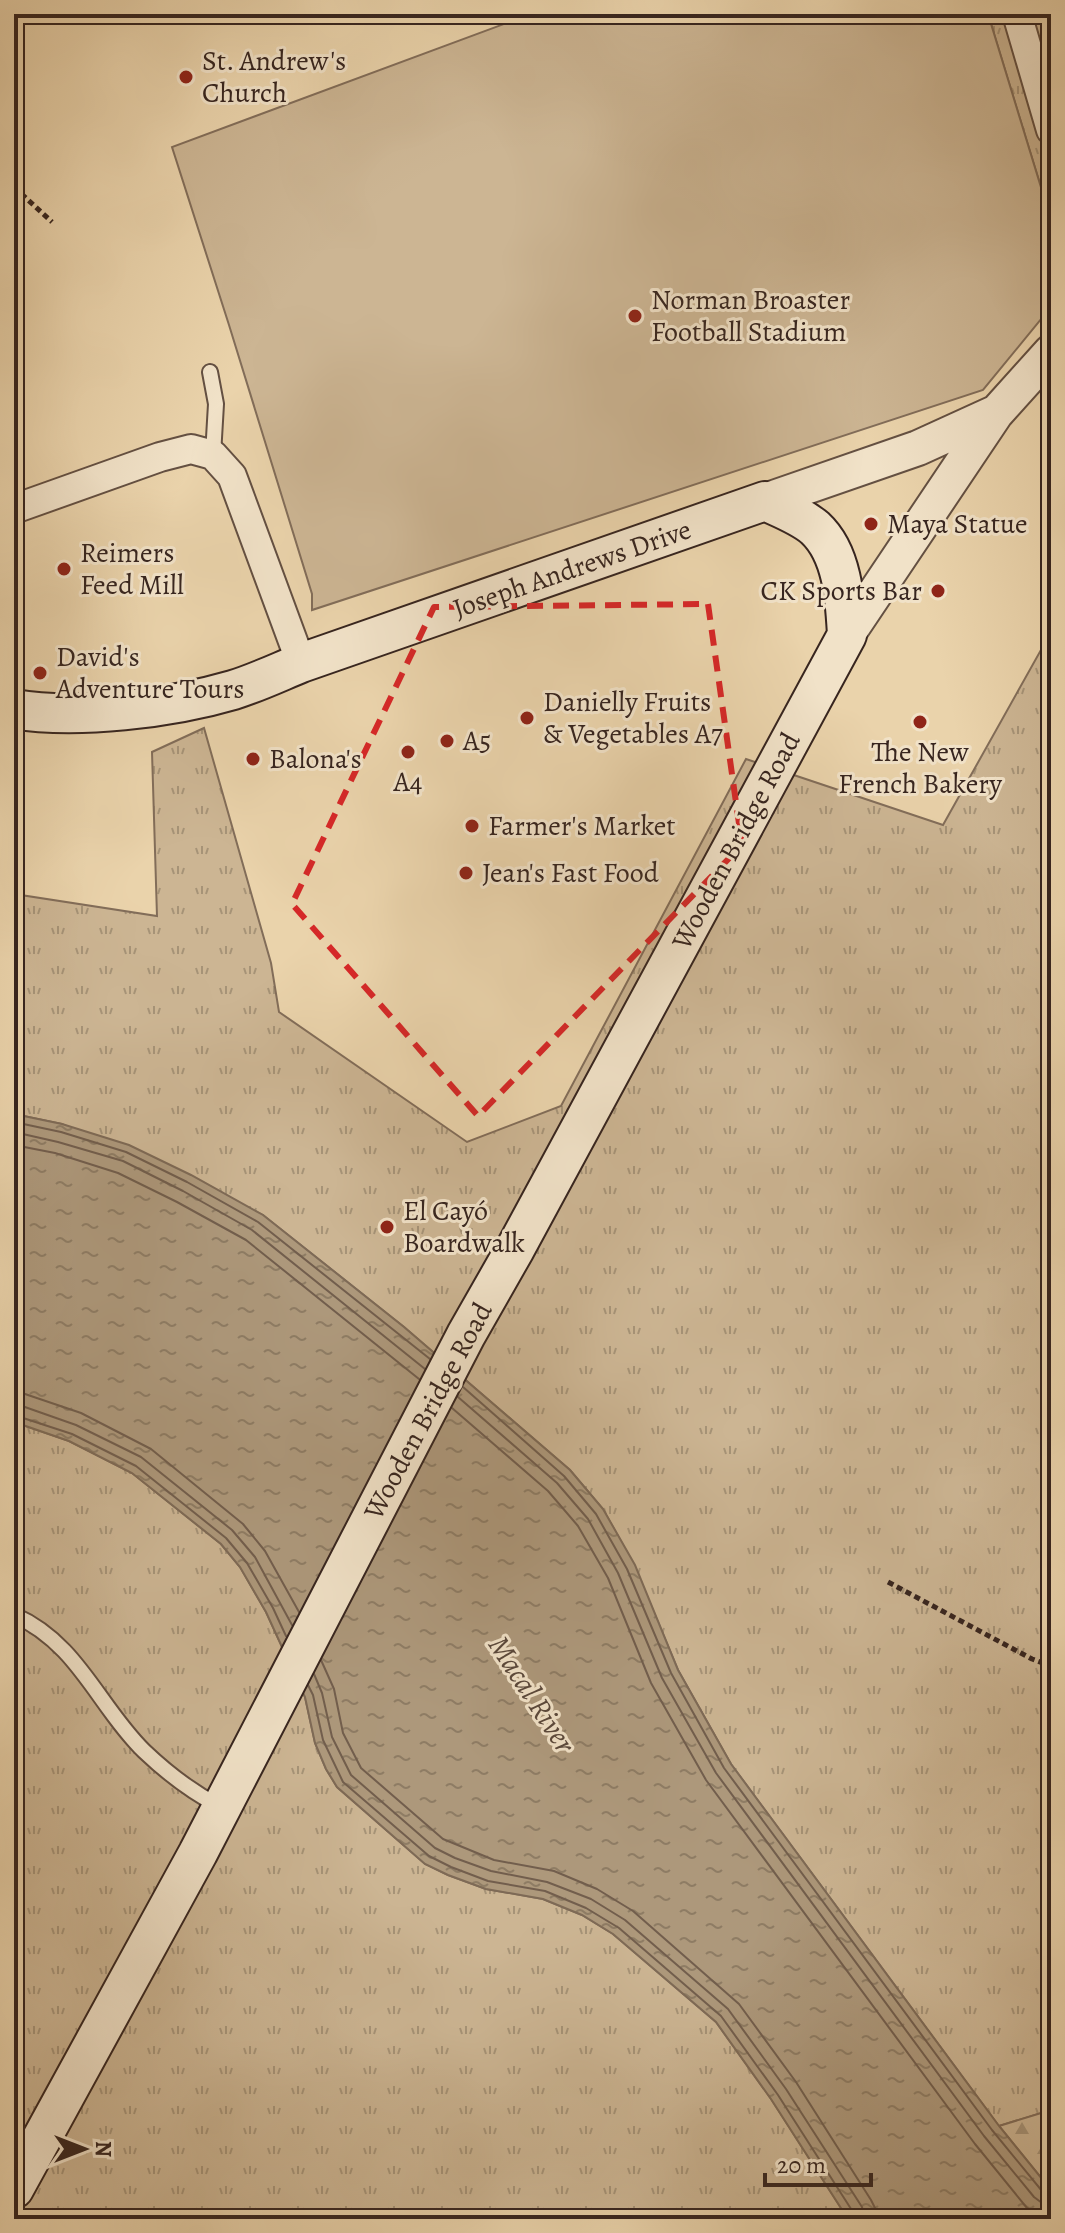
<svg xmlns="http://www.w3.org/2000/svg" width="1065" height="2233" viewBox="0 0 1065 2233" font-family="Alegreya,serif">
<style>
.grass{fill:url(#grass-tufts);stroke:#826d59;stroke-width:2}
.forest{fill:url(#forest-firs);stroke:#826d59;stroke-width:2}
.garden{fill:#ccb593;stroke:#826d59;stroke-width:2}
.water{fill:url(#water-ripples);stroke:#7e6a56;stroke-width:2}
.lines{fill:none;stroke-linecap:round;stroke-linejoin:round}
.shore{stroke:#725e4d;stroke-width:2}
.service-casing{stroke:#645042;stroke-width:18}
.minor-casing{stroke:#645042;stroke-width:32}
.tertiary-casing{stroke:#645042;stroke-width:38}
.secondary-casing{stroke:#37251f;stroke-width:42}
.path{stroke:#37251f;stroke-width:5;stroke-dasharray:6 4;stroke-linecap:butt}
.service{stroke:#f1e2c8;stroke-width:14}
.minor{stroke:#f1e2c8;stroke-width:28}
.tertiary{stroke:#f1e2c8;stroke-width:34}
.secondary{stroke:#f1e2c8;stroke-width:38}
.marked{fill:none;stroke:#d62828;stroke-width:6;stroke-dasharray:16 10;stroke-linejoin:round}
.poi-dot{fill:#8f2418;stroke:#f1e2c8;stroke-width:3}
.labels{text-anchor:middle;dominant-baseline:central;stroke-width:6;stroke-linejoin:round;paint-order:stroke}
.poi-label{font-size:28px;fill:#37251f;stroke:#f1e2c8;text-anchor:start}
.street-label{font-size:28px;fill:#37251f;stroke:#f1e2c8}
.water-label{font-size:30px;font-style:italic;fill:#5a483b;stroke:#f1e2c8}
</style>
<defs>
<pattern id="grass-tufts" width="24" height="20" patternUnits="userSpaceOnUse" patternTransform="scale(2)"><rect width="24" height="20" fill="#ccb593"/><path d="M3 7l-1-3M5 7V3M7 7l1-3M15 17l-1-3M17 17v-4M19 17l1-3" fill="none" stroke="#a69377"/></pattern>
<pattern id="forest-firs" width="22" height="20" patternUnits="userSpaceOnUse" patternTransform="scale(2)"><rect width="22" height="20" fill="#ccb593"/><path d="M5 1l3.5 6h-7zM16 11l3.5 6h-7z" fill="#a69377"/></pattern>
<pattern id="water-ripples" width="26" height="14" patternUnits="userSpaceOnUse" patternTransform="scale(2)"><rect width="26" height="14" fill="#ad987b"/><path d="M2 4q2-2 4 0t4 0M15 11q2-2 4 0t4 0" fill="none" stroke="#8e7c64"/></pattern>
</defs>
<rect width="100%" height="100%" fill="#ead3ab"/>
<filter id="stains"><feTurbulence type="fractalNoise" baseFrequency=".0025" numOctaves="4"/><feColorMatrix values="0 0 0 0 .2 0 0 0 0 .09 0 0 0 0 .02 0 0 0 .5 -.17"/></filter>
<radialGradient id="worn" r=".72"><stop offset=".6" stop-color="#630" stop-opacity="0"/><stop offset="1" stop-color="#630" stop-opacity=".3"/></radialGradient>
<!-- grass -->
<path class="grass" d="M988,14h63v206z
M1051,632v1478l-52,16 -268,-362 -53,-94 -44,-105 -31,-56 -33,-39 -166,-143 -141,-112 -201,-91 -48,-10v-220l143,22 -5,-164 52,-24 67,235 8,49 188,130 94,-36 185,-347 197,66z
M14,1422l55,19 63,32 89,71 19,23 26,45 39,85 10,46 11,26 11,18 88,77 23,11 38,14 57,10 39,16 31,19 103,88 55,77 77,120h-834z"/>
<!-- forest -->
<path class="forest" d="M1051,2110v80l-52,-64z"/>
<!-- garden -->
<path class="garden" d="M531,14h457l63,206v87l-68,83 -671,220v-16l-83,-269 -57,-178z"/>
<!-- water -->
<path class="water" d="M14,1114l48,10 67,21 62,30 72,40 141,112 166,143 33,39 32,56 43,105 53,94 268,362 52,64v29h-203l-77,-120 -55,-77 -103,-88 -31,-19 -39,-16 -57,-10 -38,-14 -23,-11 -88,-77 -11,-18 -11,-26 -10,-46 -39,-85 -26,-45 -19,-23 -89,-71 -63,-32 -55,-19z"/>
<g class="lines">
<!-- shore -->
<path class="shore" d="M14,1122l47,10 65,20 61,30 71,40 172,137
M14,1132l44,10 65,19 60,30 69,39 173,139
M14,1145l41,8 63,20 59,29 69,38 173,139
M463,1387l101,89 32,38 31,55 44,104 53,95 268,362 50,61 9,3
M14,1393l11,1 56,19 70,36 92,75 22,27 34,61
M458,1397l99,86 31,36 30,54 44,105 54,95 268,363 50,61 8,6 9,1
M14,1405l8,1 54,19 65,32 91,73 23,27 37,68
M452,1408l96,83 30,35 30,52 43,105 55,97 269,364 52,64 11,6 13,2
M14,1415l58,19 64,32 90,72 21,25 26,45 13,28
M321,1660l13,29 9,44 18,35 82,71 51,21 60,11 43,18 36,22 106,93 57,78 75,118 5,10v9
M314,1674l8,19 10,44 19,38 84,73 20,10 36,13 56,11 44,17 34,21 103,89 58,80 76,118 2,12
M308,1685l5,10 10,45 20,42 86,74 22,11 37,14 57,10 41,17 33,20 102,88 57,79 75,117 1,7"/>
<defs>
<path id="service" d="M210,372l6,32 -3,51
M14,1615c64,28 84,91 130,136 22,21 48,41 75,55"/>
<path id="minor" d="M1017,14l34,116
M14,509l146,-52 31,-8 22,6 19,21 69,187"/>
<path id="tertiary" d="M765,501l153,-53 79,-36 54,-60
M847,635l149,-222"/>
<path id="secondary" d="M14,709c62,11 158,-1 219,-19 23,-7 46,-18 68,-27l464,-162c17,8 36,15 50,27 28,26 30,72 32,107l-332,614 -49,86 -268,518 -184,336"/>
</defs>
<!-- service casing -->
<use href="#service" class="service-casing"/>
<!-- minor casing -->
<use href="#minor" class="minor-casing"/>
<!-- tertiary casing -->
<use href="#tertiary" class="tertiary-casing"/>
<!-- secondary casing -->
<use href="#secondary" class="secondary-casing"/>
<!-- path -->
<path class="path" d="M14,187l38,35
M888,1582l144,77 19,7"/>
<!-- service -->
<use href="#service" class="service"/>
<!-- minor -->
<use href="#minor" class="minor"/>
<!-- tertiary -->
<use href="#tertiary" class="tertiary"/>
<!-- secondary -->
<use href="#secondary" class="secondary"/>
</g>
<!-- marked area -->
<path class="marked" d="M708,604l34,241 -264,271 -186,-212 142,-297z"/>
<!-- markers -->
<g class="poi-dot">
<circle cx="186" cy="77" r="8"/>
<circle cx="635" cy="316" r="8"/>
<circle cx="871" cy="524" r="8"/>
<circle cx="64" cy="569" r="8"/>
<circle cx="938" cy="591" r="8"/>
<circle cx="40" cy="673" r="8"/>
<circle cx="527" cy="718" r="8"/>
<circle cx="920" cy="722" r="8"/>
<circle cx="447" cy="741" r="8"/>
<circle cx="408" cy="752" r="8"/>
<circle cx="253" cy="759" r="8"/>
<circle cx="472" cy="826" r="8"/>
<circle cx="466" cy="873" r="8"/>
<circle cx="387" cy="1227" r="8"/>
</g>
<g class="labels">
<!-- poi labels -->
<g class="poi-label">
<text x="202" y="61">St. Andrew's<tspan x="202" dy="32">Church</tspan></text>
<text x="651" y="300">Norman Broaster<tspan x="651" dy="32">Football Stadium</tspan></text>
<text x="887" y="524">Maya Statue</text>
<text x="80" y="553">Reimers<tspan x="80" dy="32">Feed Mill</tspan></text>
<text x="922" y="591" text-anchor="end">CK Sports Bar</text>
<text x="56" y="657">David's<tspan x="56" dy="32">Adventure Tours</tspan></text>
<text x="543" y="702">Danielly Fruits<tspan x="543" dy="32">&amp; Vegetables A7</tspan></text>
<text x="463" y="741">A5</text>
<text x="920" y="752" text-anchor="middle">The New<tspan x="920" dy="32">French Bakery</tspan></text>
<text x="269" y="759">Balona's</text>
<text x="408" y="782" text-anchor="middle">A4</text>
<text x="488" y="826">Farmer's Market</text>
<text x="482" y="873">Jean's Fast Food</text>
<text x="403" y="1211">El Cayó<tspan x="403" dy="32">Boardwalk</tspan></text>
</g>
<!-- street labels -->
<g class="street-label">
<text transform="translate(572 569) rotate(-19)">Joseph Andrews Drive</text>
<text transform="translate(736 841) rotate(-62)">Wooden Bridge Road</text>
<text transform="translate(428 1411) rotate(-62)">Wooden Bridge Road</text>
</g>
<!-- water labels -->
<g class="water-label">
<text transform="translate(532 1694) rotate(57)">Macal River</text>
</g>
</g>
<!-- margin -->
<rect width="1065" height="2233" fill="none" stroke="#ead3ab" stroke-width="48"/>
<rect x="16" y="16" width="1033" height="2201" fill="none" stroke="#37251f" stroke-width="4"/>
<rect x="24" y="24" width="1017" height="2185" fill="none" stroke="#37251f" stroke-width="2"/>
<!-- north arrow -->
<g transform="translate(84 2149) rotate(90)" stroke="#f1e2c8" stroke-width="6" paint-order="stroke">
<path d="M0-6L14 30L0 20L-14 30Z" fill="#37251f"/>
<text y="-12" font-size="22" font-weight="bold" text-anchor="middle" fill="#37251f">N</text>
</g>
<!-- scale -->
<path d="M765 2173v12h106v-12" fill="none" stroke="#37251f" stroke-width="4"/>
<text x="777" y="2173" font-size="24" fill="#37251f" stroke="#f1e2c8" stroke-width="6" paint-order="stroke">20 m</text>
<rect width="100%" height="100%" filter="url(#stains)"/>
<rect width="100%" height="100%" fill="url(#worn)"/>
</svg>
